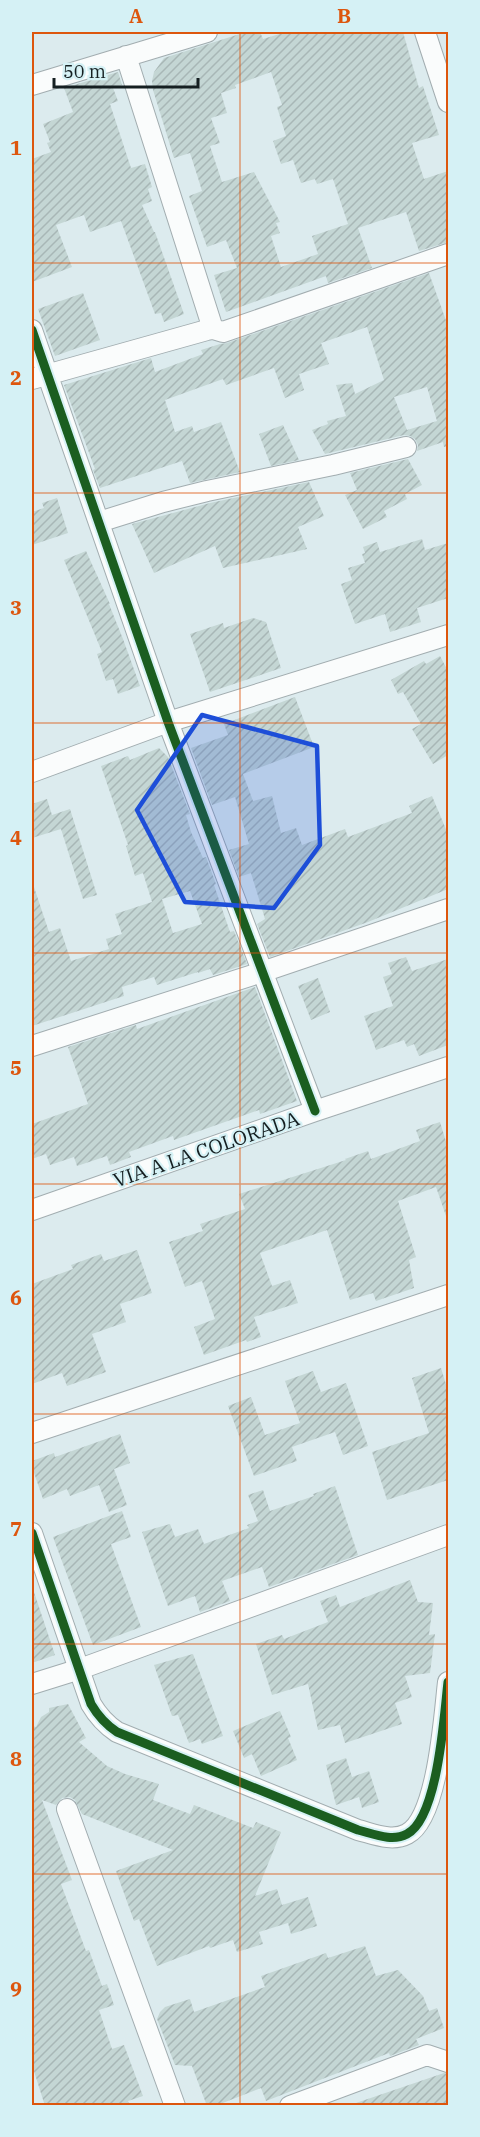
<svg xmlns="http://www.w3.org/2000/svg" width="480" height="2137" viewBox="0 0 480 2137" font-family="'IBM Plex Serif',serif">
<style>
.building{fill:url(#building-hatch);fill-rule:evenodd}
.lines{fill:none;stroke-linecap:round;stroke-linejoin:round}
.minor-casing{stroke:#a2adb0;stroke-width:22}
.minor{stroke:#fafcfc;stroke-width:20}
.cycleway-casing{stroke:#d5f1f5;stroke-width:13}
.cycleway{stroke:#1b5e20;stroke-width:9}
.marked{fill:#1d4ed8;fill-opacity:0.2;stroke:#1d4ed8;stroke-width:4.5;stroke-linejoin:round}
.grid{fill:none;stroke:#dd560d;stroke-width:1.5;stroke-opacity:0.55}
.labels{text-anchor:middle;dominant-baseline:central;stroke-width:4.5;stroke-linejoin:round;paint-order:stroke}
.street-label{font-size:20px;fill:#151f21;stroke:#d5f1f5}
.neatline{fill:none;stroke:#dd560d;stroke-width:2}
.grid-label{font-size:20px;text-anchor:middle;font-weight:bold;fill:#dd560d}
</style>
<defs>
<pattern id="building-hatch" width="6" height="6" patternUnits="userSpaceOnUse" patternTransform="scale(1.5)"><rect width="6" height="6" fill="#c4d6d4"/><path d="M-1 1l2-2M0 6l6-6M5 7l2-2" fill="none" stroke="#a8b7b6"/></pattern>
</defs>
<rect width="100%" height="100%" fill="#dcebee"/>
<!-- building -->
<path class="building" d="M246,32h14l3,7 23,-7h117l16,56 4,-2 16,49 -27,8 12,36 24,-8v71l-29,9 -13,-39 -48,16 14,40 -44,15 -2,-7 -100,36 -12,-37 23,-7 -11,-28 -19,7 -18,-51 13,-5 -4,-13 -8,-25 -16,5 -21,-68 -1,-9 2,-9 10,-14zM271,72l11,33 -5,2 9,29 -13,5 8,23 12,-4 8,23 14,-4 2,5 16,-5 15,45 -36,12 6,18 -37,13 -10,-31 9,-3 -4,-10 4,-1 -26,-50 -32,10 -12,-36 10,-3 -9,-25 16,-5 -6,-20 15,-5 -1,-3z
M118,72l4,13 -9,3 5,13 -8,3 21,64 14,-4 7,23 -4,2 4,12 -10,4 12,27h1l29,82 -20,8 -3,-9 -6,1 -34,-93 -31,11 -6,-17 -28,10 16,42 -40,15v-123l19,-7 -4,-9 3,-1 -7,-18 30,-12 -9,-24z
M429,273l19,53v120l-4,1 -1,-5 -26,9 1,-6 -3,-6 -5,-3 -6,-1 -79,19 -13,-24 16,-6 -1,-3 19,-5 -10,-31 16,-2 3,11 29,-14 -17,-53 -46,16 8,21 -30,10 5,16 -19,8 -11,-30 -48,17 -3,-6 -58,21 10,32 17,-6 2,6 27,-10 19,50 -50,11 -8,-22 -82,27 -7,-18 2,-1 -31,-84 87,-27 4,14 48,-18 -2,-4 19,-6 7,-1zM427,387l10,34 -30,9 -13,-33z
M83,293l17,47 -45,16 -17,-47z
M283,425l16,35 -28,6 -12,-32z
M408,459l14,26 -17,9 2,5 -23,12 3,6 -24,12 -18,-34 12,-5 -7,-17z
M309,482l15,34 -26,11 9,22 -84,19 -8,-22 -61,27 -22,-49 78,-21z
M57,498l11,35 -36,12v-33l12,-4 -2,-5z
M422,539l3,11 23,-7v55l-31,10 4,14 -31,10 -5,-18 -30,10 -14,-40 11,-4 -4,-12 17,-5 -3,-9 3,-1 -2,-6 14,-5 3,10z
M86,551l24,53h-1l14,35 17,47 -22,8 -5,-15 -7,2 -9,-27 5,-2 -38,-92z
M253,618l13,4 15,46 -71,24 -20,-58 33,-11 1,5z
M440,656l8,15v84l-15,9 -21,-35 9,-5 -18,-32 -5,2 -7,-14 33,-19 2,3z
M295,697l19,50 -71,27 10,27 19,-5 9,37 15,-5 6,17 43,-16 3,8 64,-24 -3,-7 23,-10 16,38v55l-80,33 -98,35 -13,-33 8,-5 -14,-46 -12,4 -10,-27 20,-6 -14,-47 -23,8 -21,-57 37,-13 -4,-11z
M159,748l9,9 22,57 -4,1 5,17 12,26 3,-1 10,27 -2,1 16,47 4,-1 13,33 -34,11 -3,-6 -12,4v-1l-41,13 -3,-8 -32,10 2,9 -92,30v-138l2,-1 15,45 11,-4 11,33 38,-12 -3,-10 16,-5 -7,-20 37,-12 -9,-29 -8,3 -9,-30 2,-1 -27,-79 27,-10 2,4zM190,891l12,33 -29,9 -11,-34z
M47,799l5,16 18,-6 27,86 -14,4 -22,-70 -29,9v-34z
M406,957l6,14 36,-12v86l-29,11 -5,-12 -7,3 -3,-7 -28,10 -12,-34 29,-10 -10,-29 9,-3 -4,-11z
M318,978l12,34 -19,8 -13,-34z
M255,987l42,114 -37,13 -1,-4 -85,30 -1,-4 -44,16 2,5 -21,8 -3,-9 -30,10 -3,-9 -24,8 -4,-11 -14,5v-35l56,-20 -20,-57 68,-22 1,4z
M440,1122l8,26v68h-2l-10,-29 -38,14 18,56 -7,3 5,28 -38,13 -3,-8 -23,7 -23,-70 -67,23 12,33 18,-6 8,23 -44,14 7,20 -14,5 -1,-2 -42,15 -10,-28 21,-8 -13,-38 -17,6 -16,-45 34,-11 -3,-7 45,-15 -6,-15 107,-34 -1,-1 23,-8 3,8 49,-18 -4,-11z
M137,1250l15,43 -32,11 6,18 -34,12 14,38 -39,14 -5,-13 -30,11v-100l41,-15 -2,-4 30,-11 3,7z
M441,1368l7,23v89l-61,20 -15,-48 57,-19 -17,-55z
M313,1371l8,21 25,-9 22,63 -25,9 -8,-23 -43,15 5,14 -43,15 -26,-70 23,-9 14,38 35,-12 -15,-42z
M120,1434l10,29 -16,6 13,36 -18,7 -10,-27 -29,11 -3,-7 -24,10 -11,-32v-6l22,-8 1,4z
M335,1486l23,69 -89,32 -7,-20 -40,14 8,20 -30,11 -5,-16 -27,10 -26,-74 28,-8 5,13 23,-8 6,15 45,-16 -2,-3 11,-4 -10,-26 15,-5 7,21 44,-15 -1,-2z
M122,1511l9,26 -20,7 30,83 -48,18 -40,-108z
M410,1580l8,22 15,1 -4,32 6,-1 -5,39 -25,3 7,21 -17,6 7,21 -57,19 -5,-18 -22,5 -10,-46 -36,11 -16,-51 26,-9 2,4 44,-17 -8,-21 16,-6 4,12z
M34,1592l21,63 -23,8v-70z
M193,1654l30,82 -21,8 -2,-5 -11,4 -11,-28 -6,1 -18,-51z
M68,1704l18,34 -7,4 28,24 18,8 34,10 -6,16 37,14 4,-9 59,23 3,-6 25,10 -26,64 22,-7 5,16 26,-8 9,29 -26,8 -3,-11 -29,9 4,12 -26,8 -4,-12 -23,8 -1,-2 -52,20 -18,-47 -5,2 -18,-50 57,-21 -91,-36 -7,-14 -5,-3 -8,1 -6,7 -14,-5 30,80 -11,4 25,67 3,-1 13,36 5,-2 7,21 -15,5 13,39 12,-4 19,51 -15,5 2,5h-85l-13,-41v-339l4,1 5,-10 8,-5v-4z
M280,1711l11,26 -3,1 9,22 -36,16 -9,-22 -8,4 -11,-27z
M346,1758l6,19 17,-6 10,31 -17,6 -3,-11 -23,8 -10,-40z
M365,1946l11,30 22,-6 25,26 6,15 8,-3 7,20 -28,11 3,6 -29,11 -1,-3 -123,48 -5,-13 -46,18h-8l-15,-40 -17,-1 -18,-46 3,-7 5,-5 25,-8 4,13 71,-25 -4,-11 65,-23 2,5z
M444,2073l4,1v32h-91l-1,-3z"/>
<g class="lines">
<defs>
<path id="minor" d="M425,32l23,70
M126,56l87,273
M32,85l175,-53
M32,330l136,392 147,389
M32,379l175,-49 6,-1 10,3 225,-78
M99,522l64,-20 44,-11 126,-26 73,-18
M32,772l136,-50 280,-87
M32,1046l230,-74 186,-63
M32,1210l283,-99 133,-44
M32,1433l416,-138
M32,1533l59,171c7,12 14,20 26,28l241,98c16,4 34,12 49,4 31,-16 37,-118 41,-152
M32,1684l48,-15 368,-134
M67,1809l108,297
M290,2106l137,-51 21,7"/>
</defs>
<!-- minor casing -->
<use href="#minor" class="minor-casing"/>
<!-- minor -->
<use href="#minor" class="minor"/>
<defs>
<path id="cycleway" d="M32,330l136,392 147,389
M32,1533l59,171c7,12 14,20 26,28l241,98c16,4 34,12 49,4 31,-16 37,-118 41,-152"/>
</defs>
<!-- cycleway casing -->
<use href="#cycleway" class="cycleway-casing"/>
<!-- cycleway -->
<use href="#cycleway" class="cycleway"/>
</g>
<!-- marked area -->
<path class="marked" d="M202,715l115,31 3,99 -46,63 -89,-6 -48,-92z"/>
<!-- grid -->
<path class="grid" d="M240,32v2074M32,263h416M32,493h416M32,723h416M32,953h416M32,1184h416M32,1414h416M32,1644h416M32,1874h416"/>
<g class="labels">
<!-- street labels -->
<g class="street-label">
<text transform="translate(206 1149) rotate(-19)">VIA A LA COLORADA</text>
</g>
</g>
<!-- border -->
<rect width="480" height="2137" fill="none" stroke="#d5f1f5" stroke-width="66"/>
<!-- scale -->
<path d="M54 78v9h144v-9" fill="none" stroke="#151f21" stroke-width="3"/>
<text x="63" y="78" font-size="18" fill="#151f21" stroke="#d5f1f5" stroke-width="4.5" paint-order="stroke">50 m</text>
<rect x="33" y="33" width="414" height="2071" class="neatline"/>
<g class="grid-label">
<text x="136" y="23">A</text>
<text x="344" y="23">B</text>
<text x="16" y="155">1</text>
<text x="16" y="385">2</text>
<text x="16" y="615">3</text>
<text x="16" y="845">4</text>
<text x="16" y="1075">5</text>
<text x="16" y="1305">6</text>
<text x="16" y="1536">7</text>
<text x="16" y="1766">8</text>
<text x="16" y="1996">9</text>
</g>
</svg>
